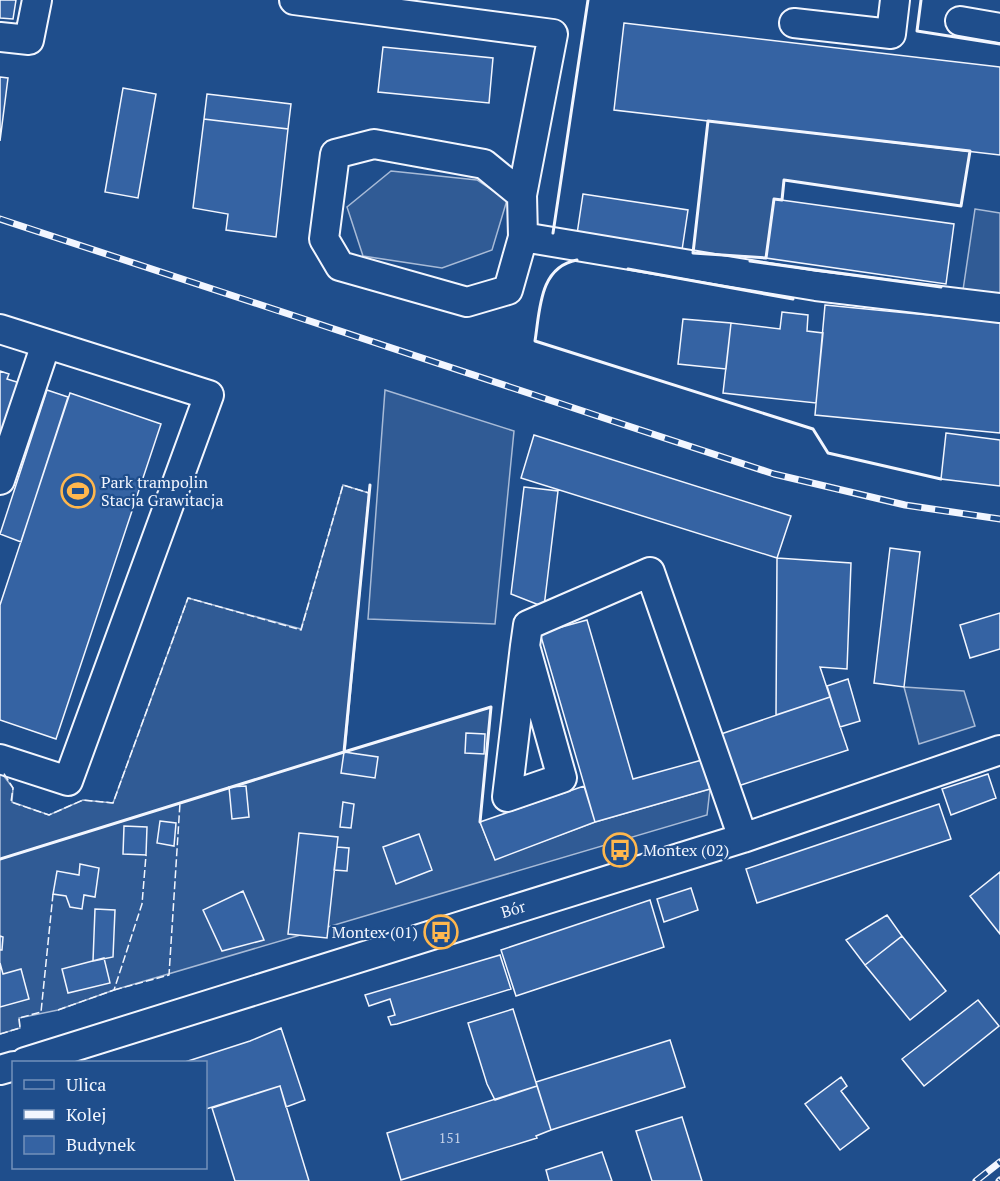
<svg xmlns="http://www.w3.org/2000/svg" width="1000" height="1181" viewBox="0 0 1000 1181" font-family="'PT Serif',serif">
<style>
.built{fill:#305b95;stroke:#a8bbd7;stroke-width:1.5}
.building{fill:#3563a3;stroke:#f2f6ff;stroke-width:1.5}
.lines{fill:none;stroke-linecap:round;stroke-linejoin:round}
.minor-casing{stroke:#f2f6ff;stroke-width:32}
.minor{stroke:#1f4e8c;stroke-width:28}
.rail-casing{stroke:#f2f6ff;stroke-width:7}
.rail{stroke:#1f4e8c;stroke-width:4.5;stroke-dasharray:14;stroke-linecap:butt}
.fence{stroke:#f2f6ff;stroke-width:1.5;stroke-dasharray:8 3;stroke-linecap:butt}
.wall{stroke:#f2f6ff;stroke-width:3}
.labels{text-anchor:middle;dominant-baseline:central;stroke-width:4.5;stroke-linejoin:round;paint-order:stroke}
.number-label{font-size:14px;fill:#c3d1e8}
.poi-label{font-size:16px;fill:#f2f6ff;stroke:#1f4e8c;text-anchor:start}
.street-label{font-size:16px;fill:#f2f6ff;stroke:#1f4e8c}
</style>
<rect width="100%" height="100%" fill="#1f4e8c"/>
<!-- built -->
<path class="built" d="M708,121l262,30 -9,55 -177,-26 -2,20h-8l-8,58 -73,-5z
M391,171l86,9 30,20 -15,50 -50,18 -79,-12 -16,-49z
M975,209l25,4v82l-37,-5z
M385,390l129,41 -19,193 -127,-5z
M343,485l26,8 -24,259 146,-45 -11,115 15,37 100,-37 115,-33 -3,26 -593,175 -56,20 -39,8 1,10 -20,6v-263l13,17 -1,14 37,13 34,-15 30,3 75,-205 113,31z
M904,687l60,4 11,35 -56,18z"/>
<!-- building -->
<path class="building" d="M0,0h16l-3,19 -13,-1z
M624,23l376,44v88l-386,-45z
M383,47l110,11 -4,45 -111,-11z
M0,77l8,1 -8,63z
M123,88l33,6 -18,104 -33,-6z
M207,94l84,10 -3,25 -84,-10z
M204,119l84,10 -12,108 -50,-7 2,-16 -35,-6z
M583,194l105,16 -6,40 -105,-16z
M774,199l180,25 -8,60 -180,-26z
M825,305l175,17v111l-185,-18z
M782,312l26,3 -1,16 16,2 -7,70 -93,-10 8,-70 49,6z
M683,319l48,4 -5,46 -48,-5z
M0,371l9,3 -2,5 13,4 -20,60z
M47,390l21,7 -47,145 -21,-8z
M70,393l91,31 -105,315 -56,-19v-115z
M946,433l54,7v46l-59,-7z
M534,435l257,81 -14,42 -256,-80z
M524,487l34,4 -14,116 -33,-13z
M890,548l30,4 -16,135 -30,-4z
M777,558l74,5 -4,106 -27,-2 10,30 -54,18z
M1000,613v36l-30,9 -10,-33z
M587,620l46,159 69,-19 8,29 -115,33 -55,-189z
M848,679l12,42 -20,6 -13,-41z
M830,697l18,53 -110,36 -17,-52z
M466,733l19,1 -1,20 -19,-1z
M344,752l34,5 -3,21 -34,-5z
M988,774l8,24 -45,17 -9,-26z
M246,786l3,31 -17,2 -3,-32z
M584,786l11,36 -100,38 -15,-38z
M343,802l11,2 -3,24 -11,-1z
M939,804l12,35 -194,64 -11,-34z
M160,821l16,2 -2,23 -17,-3z
M124,826l23,1 -1,28 -23,-1z
M299,833l39,4 -11,101 -39,-4z
M419,834l13,36 -36,14 -13,-37z
M337,847l12,1 -2,23 -13,-1z
M80,864l19,4 -4,29 -11,-2 -2,14 -12,-2 -4,-11 -13,-2 4,-23 22,4z
M1000,872v62l-30,-38z
M691,888l7,22 -34,12 -7,-23z
M243,891l21,49 -42,11 -19,-41z
M650,900l14,47 -148,49 -15,-46z
M95,909l20,1 -2,47 -20,4z
M887,915l15,21 -37,29 -19,-25z
M0,936l3,1 -1,13h-2z
M902,936l44,55 -36,29 -45,-55z
M500,955l11,34 -114,35 -6,1 -3,-8 7,-2 -5,-16 -21,7 -4,-11z
M104,958l6,25 -42,10 -6,-24z
M0,963l3,11 18,-5 8,30 -29,8z
M978,1000l21,26 -75,60 -22,-27z
M513,1009l24,77 -42,14 -8,-16 -19,-61z
M281,1028l24,72 -19,7 -6,-21 -74,23v-47h-21l65,-21z
M670,1040l15,47 -134,43 -15,-48z
M841,1077l6,9 -6,5 28,37 -29,22 -35,-46z
M280,1086l29,95h-74l-23,-73z
M537,1086l14,44 -15,6 1,2 -136,42 -14,-47z
M682,1117l20,64h-50l-16,-50z
M602,1152l10,29h-63l-3,-11z"/>
<g class="lines">
<defs>
<path id="minor" d="M294,0l259,34 -31,161
M960,21l40,7
M794,23l97,11 4,-34
M0,37l29,3 8,-40
M374,144l110,20 38,31 1,42 -15,53 -41,12 -127,-36 -16,-27 11,-85z
M523,237l293,49 184,22
M0,329l209,66 -141,386 -68,-22
M0,480l46,-136
M525,646l37,132 -55,19 18,-151 3,-21 122,-53 93,266
M25,1062l718,-224 257,-88
M0,1070l14,-4"/>
</defs>
<!-- minor casing -->
<use href="#minor" class="minor-casing"/>
<!-- minor -->
<use href="#minor" class="minor"/>
<defs>
<path id="rail" d="M0,219l774,255 131,31 95,14
M976,1181l24,-19
M999,1181l1,-1"/>
</defs>
<!-- rail casing -->
<use href="#rail" class="rail-casing"/>
<!-- rail -->
<use href="#rail" class="rail"/>
<!-- fence -->
<path class="fence" d="M0,859l344,-107 25,-259 -26,-8 -42,145 -113,-32 -75,205 -30,-3 -34,15 -38,-13 2,-14 -10,-16
M114,990l55,-15 11,-172
M58,1010l56,-20 28,-86 4,-49
M0,1034l20,-6 -1,-10 22,-6 12,-118"/>
<!-- wall -->
<path class="wall" d="M921,0l-4,31 83,13
M708,121l262,30 -9,55 -177,-26 -2,20 -8,-1 -8,59 -73,-5z
M553,233l35,-233
M577,260c-38,7 -37,50 -42,81l278,88 15,24 113,26
M750,261l191,26
M628,269l165,30
M370,485l-26,267 147,-45 -11,115
M0,859l344,-107"/>
</g>
<!-- icons -->
<defs>
<symbol id="stadium-ring" viewBox="-11 -11 22 22"><circle r="9.5" fill="#1f4e8c" stroke="#ffb74d" stroke-width="1.5"/><path d="M0-5a6.5 5 0 1 0 0 10a6.5 5 0 1 0 0-10ZM-3.5-1.8h7v3.6h-7Z" fill="#ffb74d"/></symbol>
<symbol id="bus-ring" viewBox="-11 -11 22 22"><circle r="9.5" fill="#1f4e8c" stroke="#ffb74d" stroke-width="1.5"/><path d="M-5-6H5V4H4V6H2V4H-2V6H-4V4H-5ZM-3.5-4V0h7V-4ZM-3.5 1.2v1.5H-2V1.2ZM2 1.2v1.5H3.5V1.2Z" fill="#ffb74d"/></symbol>
</defs>
<g fill-rule="evenodd">
<use href="#stadium-ring" x="59" y="472" width="38" height="38"/>
<use href="#bus-ring" x="601" y="831" width="38" height="38"/>
<use href="#bus-ring" x="422" y="913" width="38" height="38"/>
</g>
<g class="labels">
<!-- number labels -->
<g class="number-label">
<text x="450" y="1137">151</text>
</g>
<!-- poi labels -->
<g class="poi-label">
<text x="101" y="482">Park trampolin<tspan x="101" dy="18">Stacja Grawitacja</tspan></text>
<text x="643" y="850">Montex (02)</text>
<text x="418" y="932" text-anchor="end">Montex (01)</text>
</g>
<!-- street labels -->
<g class="street-label">
<text transform="translate(513 909) rotate(-17)">Bór</text>
</g>
</g>
<!-- legend -->
<rect x="12" y="1061" width="195" height="108" fill="#1f4e8c" stroke="#7391ba" stroke-width="1.5"/>
<rect x="24" y="1080" width="30" height="9" fill="#1f4e8c" stroke="#7391ba" stroke-width="1.5"/>
<text x="66" y="1091" font-size="18" fill="#f2f6ff">Ulica</text>
<rect x="24" y="1110" width="30" height="9" fill="#f2f6ff" stroke="#7391ba" stroke-width="1.5"/>
<text x="66" y="1121" font-size="18" fill="#f2f6ff">Kolej</text>
<rect x="24" y="1136" width="30" height="18" fill="#3563a3" stroke="#7391ba" stroke-width="1.5"/>
<text x="66" y="1151" font-size="18" fill="#f2f6ff">Budynek</text>
</svg>
